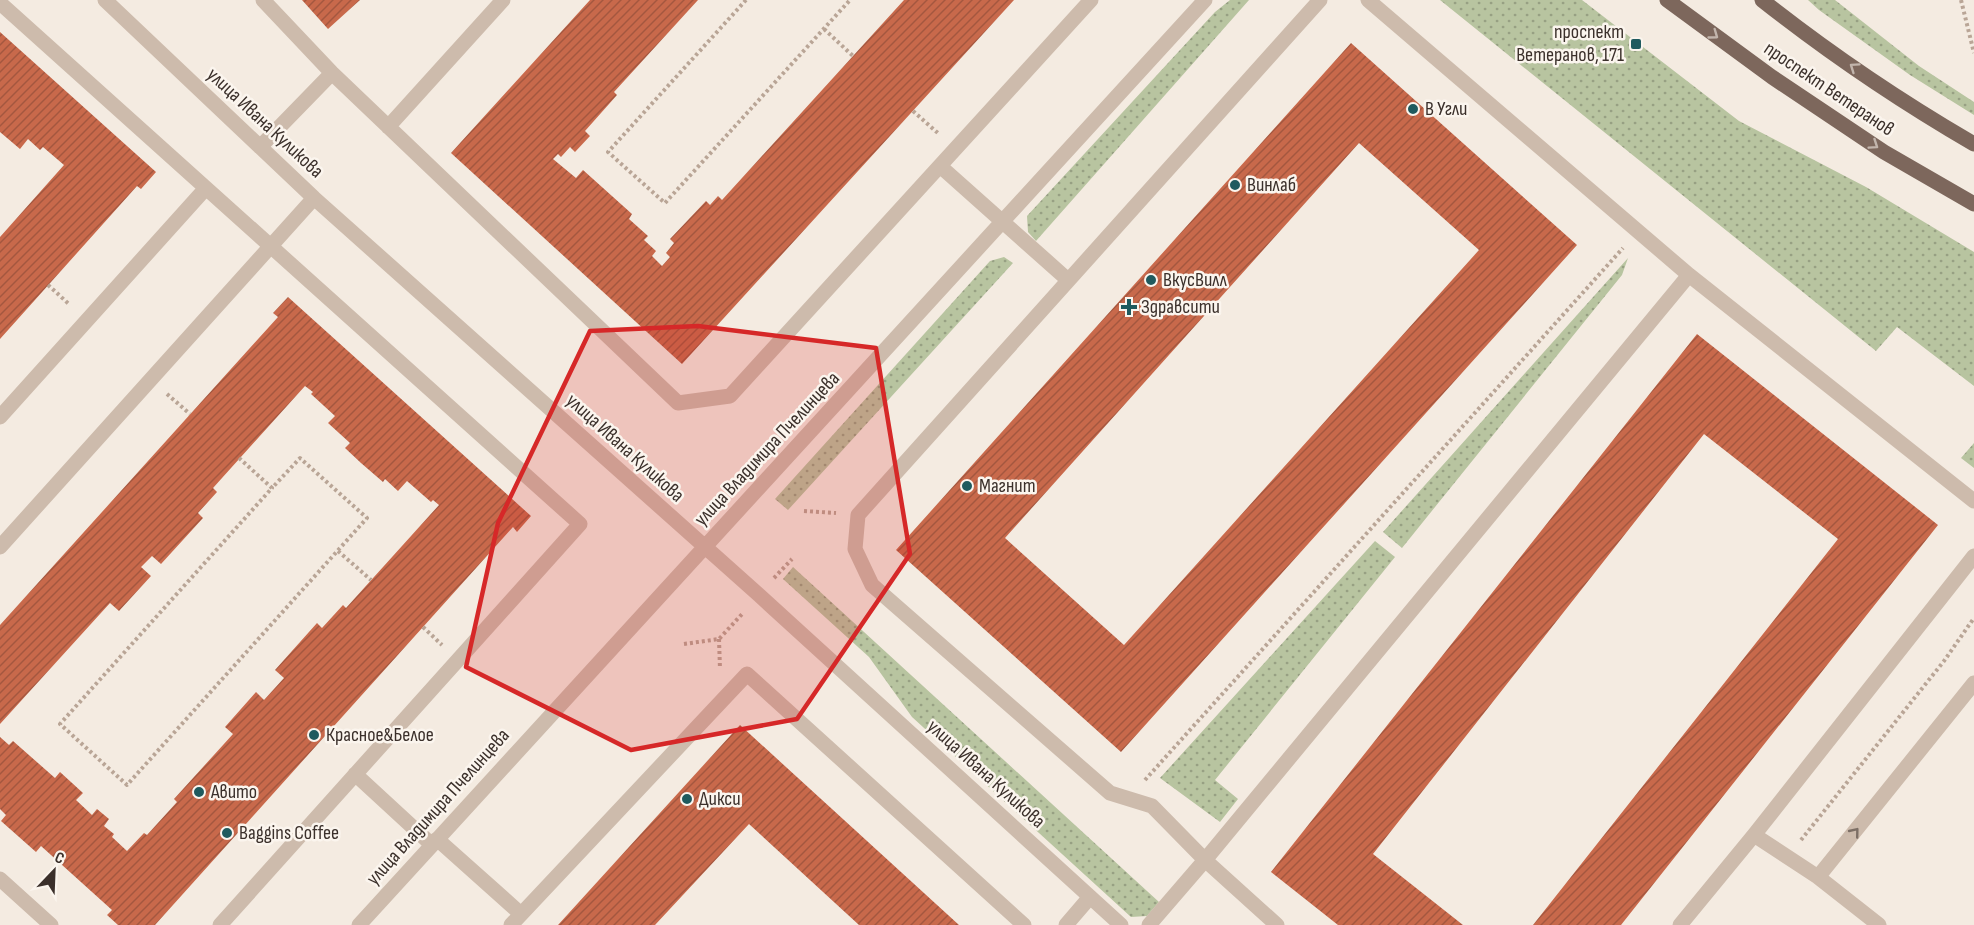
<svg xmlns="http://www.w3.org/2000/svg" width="1974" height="925" viewBox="0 0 1974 925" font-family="'Sofia Sans Condensed',sans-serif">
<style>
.grass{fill:url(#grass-dots)}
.building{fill:url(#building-hatch);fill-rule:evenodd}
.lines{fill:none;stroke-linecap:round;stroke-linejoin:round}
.path{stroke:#b9a596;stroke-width:4;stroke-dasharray:3 3;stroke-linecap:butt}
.minor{stroke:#cdbbac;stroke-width:15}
.major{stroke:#7d675c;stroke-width:15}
.oneway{stroke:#c2b5ac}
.oneway2{stroke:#7d6f65}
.marked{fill:#d62828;fill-opacity:0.2;stroke:#d62828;stroke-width:4.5;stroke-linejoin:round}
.poi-dot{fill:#1f5a5e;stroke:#fbf5ee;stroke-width:2}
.labels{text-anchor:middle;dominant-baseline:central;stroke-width:5;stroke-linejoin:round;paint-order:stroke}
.poi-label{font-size:20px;fill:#3b302b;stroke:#fbf5ee;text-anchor:start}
.street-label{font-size:20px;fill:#3b302b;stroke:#fbf5ee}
</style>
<defs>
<pattern id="grass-dots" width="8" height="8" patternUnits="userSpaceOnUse" patternTransform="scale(1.5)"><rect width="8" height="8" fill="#b8c4a0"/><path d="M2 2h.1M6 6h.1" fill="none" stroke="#97a083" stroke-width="1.8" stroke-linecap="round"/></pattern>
<pattern id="building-hatch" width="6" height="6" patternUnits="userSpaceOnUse" patternTransform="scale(1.5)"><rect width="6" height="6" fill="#c8694b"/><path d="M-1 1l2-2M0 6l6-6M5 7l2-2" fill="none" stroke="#a4573f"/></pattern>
</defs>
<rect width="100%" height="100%" fill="#f4ebe1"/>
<!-- grass -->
<path class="grass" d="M1230,0h19l-213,241 -8,-9 -1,-16 188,-204z
M1440,0h142l157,121 127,66 108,65v134l-77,-59 -21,24z
M1808,0h27l84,66 55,36v13l-64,-40 -91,-65z
M1004,257l9,6 -225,247 -13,-11 215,-238z
M1628,258l-6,17 -220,273 -19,-16z
M1974,443v25l-13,-10z
M1375,541l20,16 -180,223 23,19 -18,23 -60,-44z
M793,567l366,335 -12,14 -16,1 -219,-200 -43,-60 -86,-78z"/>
<!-- building -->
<path class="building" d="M302,0h58l-32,29z
M590,0h108l-84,92 3,3 -32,36 5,5 -15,16 -5,-5 -9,10 -3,-3 -5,5 23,19 7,-8 49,44 -3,5 19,17 -4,4 12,11 -4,5 10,10 8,-9 -4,-4 8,-10 -4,-4 36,-38 4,4 8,-9 4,4 182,-200h110l-332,364 -231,-211z
M0,32l156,140 -15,17 -4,-3 -137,153v-102l64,-72 -21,-18 -3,3 -12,-11 -8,10 -20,-17z
M1351,43l226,202 -456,507 -225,-202zM1359,143l120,107 -355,395 -119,-107z
M288,297l243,219 -14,16 -4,-5 -358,398h-37l-11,-10 5,-5 -71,-64 -5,6 -35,-31 5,-6 -6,-6v-72l9,8 4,-4 42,37 5,-6 23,21 -7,7 16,15 5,-6 12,10 -5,7 10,8 -2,3 15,14 17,-18 3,2 30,-33 -3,-3 59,-65 -8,-7 31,-35 8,8 20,-22 -9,-8 42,-47 5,5 21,-23 3,3 93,-103 -6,-5 -2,2 -24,-21 -9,10 -13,-12 -2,3 -22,-19 -16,-15 5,-5 -22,-20 7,-7 -24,-22 2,-2 -8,-6 -92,102 4,4 -19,21 5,5 -42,46 -9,-8 -11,11 10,9 -32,35 -9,-8 -110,121v-99l278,-308 -5,-4z
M1697,334l241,191 -317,400h-88l305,-386 -134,-105 -331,420 90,71h-125l-67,-53z
M740,725l219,200h-100l-110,-101 -94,101h-97z"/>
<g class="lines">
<!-- path -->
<path class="path" d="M746,0l-138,152 57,51 185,-203
M1961,0l13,53
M824,29l29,27
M913,111l26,23
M48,285l22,20
M167,394l23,20
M239,458l33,30 -212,236 67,61 240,-267 -67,-60 -28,30
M804,511l32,2
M338,551l33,29
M774,578l18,-19
M423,627l19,18
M719,639l1,30
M684,644l35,-5 24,-26
M1145,780l478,-532
M1801,840l143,-179 30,-43"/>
<!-- minor -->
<path class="minor" d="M105,0l209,198 445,397 362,330
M263,0l69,73 346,330 52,-7 361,-396
M1368,0l321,275 285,226
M0,3l580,521 -360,401
M388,127l115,-127
M260,147l72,-74
M940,166l128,114
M0,417l206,-229
M0,547l314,-349
M355,774l76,70
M1754,835l64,42 61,48
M437,839l84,75
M1818,877l156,-194
M0,879l51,46
M359,925l846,-925
M511,925l236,-251 277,251
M1066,925l24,-28
M1149,925l56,-65 484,-585
M1277,925l-72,-65 -53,-54 -42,-13 -238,-208 -17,-36 3,-34 462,-515
M1680,925l74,-90 220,-279"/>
<!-- major -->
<path class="major" d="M1667,0l105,77 112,75 90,52
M1762,0c67,53 138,101 212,144"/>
</g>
<!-- one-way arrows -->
<defs><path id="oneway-chevron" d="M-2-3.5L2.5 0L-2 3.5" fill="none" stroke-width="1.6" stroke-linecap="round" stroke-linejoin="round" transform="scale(1.5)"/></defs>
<g class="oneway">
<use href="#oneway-chevron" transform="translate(1714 35) rotate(36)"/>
<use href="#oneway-chevron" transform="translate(1854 67) rotate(-145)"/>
<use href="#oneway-chevron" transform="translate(1874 145) rotate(34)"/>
</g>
<use class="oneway2" href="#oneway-chevron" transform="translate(1855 832) rotate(-51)"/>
<!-- marked area -->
<path class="marked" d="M698,326l178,22 34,206 -113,165 -166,31 -165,-83 32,-144 92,-192z"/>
<!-- markers -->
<g class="poi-dot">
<rect x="1630" y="38" width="12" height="12" rx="3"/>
<circle cx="1413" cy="109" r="6"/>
<circle cx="1235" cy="185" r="6"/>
<circle cx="1151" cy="280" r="6"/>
<path d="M1126 298h6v6h6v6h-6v6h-6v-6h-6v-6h6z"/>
<circle cx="967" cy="486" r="6"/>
<circle cx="314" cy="735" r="6"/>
<circle cx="199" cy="792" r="6"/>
<circle cx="687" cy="799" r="6"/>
<circle cx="227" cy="833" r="6"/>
</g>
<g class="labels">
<!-- poi labels -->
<g class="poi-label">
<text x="1624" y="32" text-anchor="end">проспект<tspan x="1624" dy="23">Ветеранов, 171</tspan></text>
<text x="1425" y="109">В Угли</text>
<text x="1247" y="185">Винлаб</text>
<text x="1163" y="280">ВкусВилл</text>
<text x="1141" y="307">Здравсити</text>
<text x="979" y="486">Магнит</text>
<text x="326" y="735">Красное&amp;Белое</text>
<text x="211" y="792">Авито</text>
<text x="699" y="799">Дикси</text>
<text x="239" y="833">Baggins Coffee</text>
</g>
<!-- street labels -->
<g class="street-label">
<text transform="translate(1829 89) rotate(34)">проспект Ветеранов</text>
<text transform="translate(265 123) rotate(43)">улица Ивана Куликова</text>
<text transform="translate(625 448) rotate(42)">улица Ивана Куликова</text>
<text transform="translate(767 449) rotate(-47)">улица Владимира Пчелинцева</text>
<text transform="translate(986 774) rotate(42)">улица Ивана Куликова</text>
<text transform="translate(438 807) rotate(-48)">улица Владимира Пчелинцева</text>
</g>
</g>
<!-- north arrow -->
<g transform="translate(54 871) rotate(23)" stroke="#fbf5ee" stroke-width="4.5" paint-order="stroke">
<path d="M0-4.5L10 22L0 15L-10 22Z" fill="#3b302b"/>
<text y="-9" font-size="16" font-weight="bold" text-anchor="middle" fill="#3b302b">С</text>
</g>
</svg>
